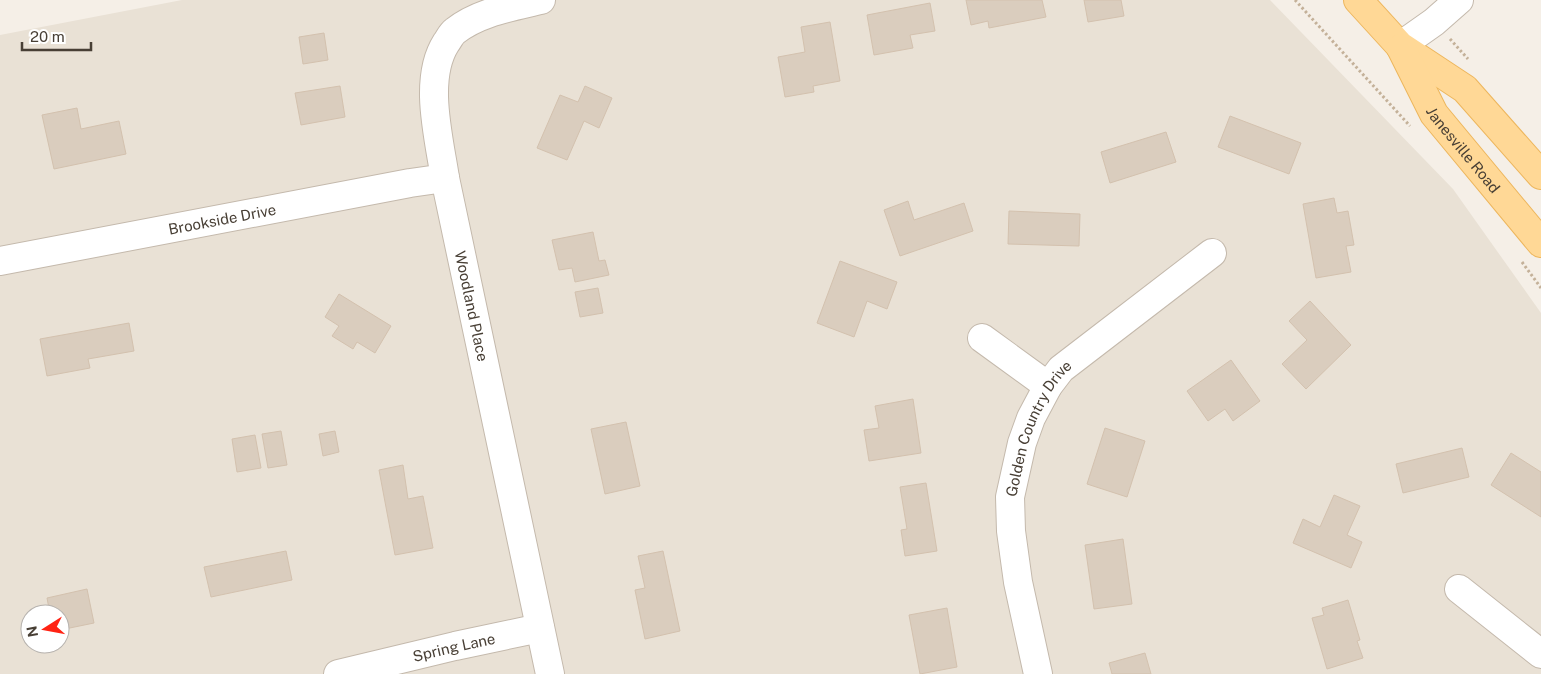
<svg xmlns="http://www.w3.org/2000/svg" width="1541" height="674" viewBox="0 0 1541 674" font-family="'Public Sans',sans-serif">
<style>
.residential{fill:#e9e1d5;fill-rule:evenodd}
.building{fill:#dacdbe;stroke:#d3c1ae}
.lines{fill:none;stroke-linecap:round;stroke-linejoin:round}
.minor-casing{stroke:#c4b9ac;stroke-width:30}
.major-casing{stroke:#edb65d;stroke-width:30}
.path{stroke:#c4b199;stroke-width:3;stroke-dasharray:2.5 2.5;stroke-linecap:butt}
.minor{stroke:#fff;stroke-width:28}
.major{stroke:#ffd896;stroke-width:28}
.labels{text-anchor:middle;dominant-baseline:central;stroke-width:5;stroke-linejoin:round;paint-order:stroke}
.street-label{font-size:15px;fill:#483f35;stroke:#fff}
</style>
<rect width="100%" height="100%" fill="#f5efe7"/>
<!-- residential -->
<path class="residential" d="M182,0h1088l183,189 88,124v361h-1541v-639zM30,614h30v30h-30z"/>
<!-- building -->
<path class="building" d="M966,0h76l4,17 -57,11 -1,-7 -17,4z
M1084,0h37l3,16 -36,6z
M930,3l5,28 -25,4 3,13 -39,7 -7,-40z
M830,22l10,59 -27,5 1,6 -29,5 -7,-40 27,-5 -4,-25z
M324,33l4,27 -25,4 -4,-27z
M340,86l5,31 -44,8 -6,-32z
M585,86l27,12 -13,30 -15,-7 -17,39 -30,-12 23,-53 18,7z
M77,108l4,21 38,-8 7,33 -72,15 -12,-54z
M1230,116l71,27 -12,31 -71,-27z
M1166,132l10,30 -66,21 -9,-31z
M1334,198l3,15 11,-2 6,34 -8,1 5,26 -35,6 -13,-74z
M908,201l6,19 50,-17 9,28 -73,25 -16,-46z
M1009,211l71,3 -1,32 -71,-2z
M593,232l6,29 6,-1 4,15 -34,7 -3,-14 -13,2 -7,-30z
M840,261l57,21 -10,27 -20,-8 -13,36 -37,-14z
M598,288l5,25 -23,4 -5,-25z
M339,294l52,32 -16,27 -18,-11 -4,7 -21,-13 7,-10 -14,-9z
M1310,301l41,44 -45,44 -24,-25 25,-24 -18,-19z
M129,323l5,28 -46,8 2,9 -43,8 -7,-37z
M1231,360l29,41 -27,20 -8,-12 -17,12 -21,-30z
M913,399l8,54 -52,8 -5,-31 15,-2 -4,-22z
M626,422l14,64 -35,8 -14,-65z
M1105,428l40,13 -18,56 -40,-13z
M281,431l6,34 -19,3 -6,-34z
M335,431l4,21 -16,4 -4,-22z
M255,435l6,33 -24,4 -5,-33z
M1462,448l7,29 -66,16 -7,-29z
M1511,453l30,19v45l-50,-32z
M403,465l5,34 15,-3 10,52 -38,7 -16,-85z
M926,483l11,68 -32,5 -4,-26 6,-1 -7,-42z
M1334,495l26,11 -13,29 15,7 -11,26 -58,-25 10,-24 17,8z
M1123,539l9,65 -38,5 -9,-64z
M286,551l6,29 -81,17 -7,-30z
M663,551l17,80 -35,8 -10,-49 10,-2 -7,-32z
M87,589l7,34 -34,7v-16h-10l-3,-16z
M1348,600l12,40 -3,1 6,17 -36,11 -15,-51 12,-3 -2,-7z
M947,608l10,59 -37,7 -11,-59z
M1145,653l6,21h-39l-3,-11z"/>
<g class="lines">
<defs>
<g id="minor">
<path id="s1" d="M541,0c-29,7 -62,12 -86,31 -4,3 -6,8 -9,12 -23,36 -7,95 -1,135l105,496"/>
<path d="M1400,46l34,-24 25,-22"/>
<path id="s2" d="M0,261l410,-78 35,-5"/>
<path d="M982,338l66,48"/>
<path d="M1459,589l82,65"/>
<path id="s3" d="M338,674l117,-28 85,-18"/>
<path id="s4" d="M1038,674l-20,-92 -7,-51 -1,-34 12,-54 9,-25 17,-32 13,-17 151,-116"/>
</g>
<g id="major">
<path d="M1358,0l42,46 65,43 76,86"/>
<path id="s5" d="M1401,48l33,66 107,129"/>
</g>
</defs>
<!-- minor casing -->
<use href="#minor" class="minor-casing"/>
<!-- major casing -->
<use href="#major" class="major-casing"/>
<!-- path -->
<path class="path" d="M1295,0l115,126
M1450,39l18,20
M1522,262l19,26"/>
<!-- minor -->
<use href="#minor" class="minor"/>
<!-- major -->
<use href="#major" class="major"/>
</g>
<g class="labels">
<!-- street labels -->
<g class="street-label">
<text stroke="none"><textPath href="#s5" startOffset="120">Janesville Road</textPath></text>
<text stroke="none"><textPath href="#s2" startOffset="226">Brookside Drive</textPath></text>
<text stroke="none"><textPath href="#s1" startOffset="376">Woodland Place</textPath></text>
<text stroke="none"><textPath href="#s4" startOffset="255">Golden Country Drive</textPath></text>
<text stroke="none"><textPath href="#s3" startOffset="119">Spring Lane</textPath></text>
</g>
</g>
<!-- north arrow -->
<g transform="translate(45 629) rotate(259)"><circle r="24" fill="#ffffff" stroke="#b6b2ae"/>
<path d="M0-4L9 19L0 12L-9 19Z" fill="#ff2314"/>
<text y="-8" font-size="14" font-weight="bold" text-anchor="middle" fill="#483f35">N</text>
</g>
<!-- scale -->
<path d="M22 42v8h69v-8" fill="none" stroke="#483f35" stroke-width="2.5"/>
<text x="30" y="42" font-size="15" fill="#483f35" stroke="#ffffff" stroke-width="4" paint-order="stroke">20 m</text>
</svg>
